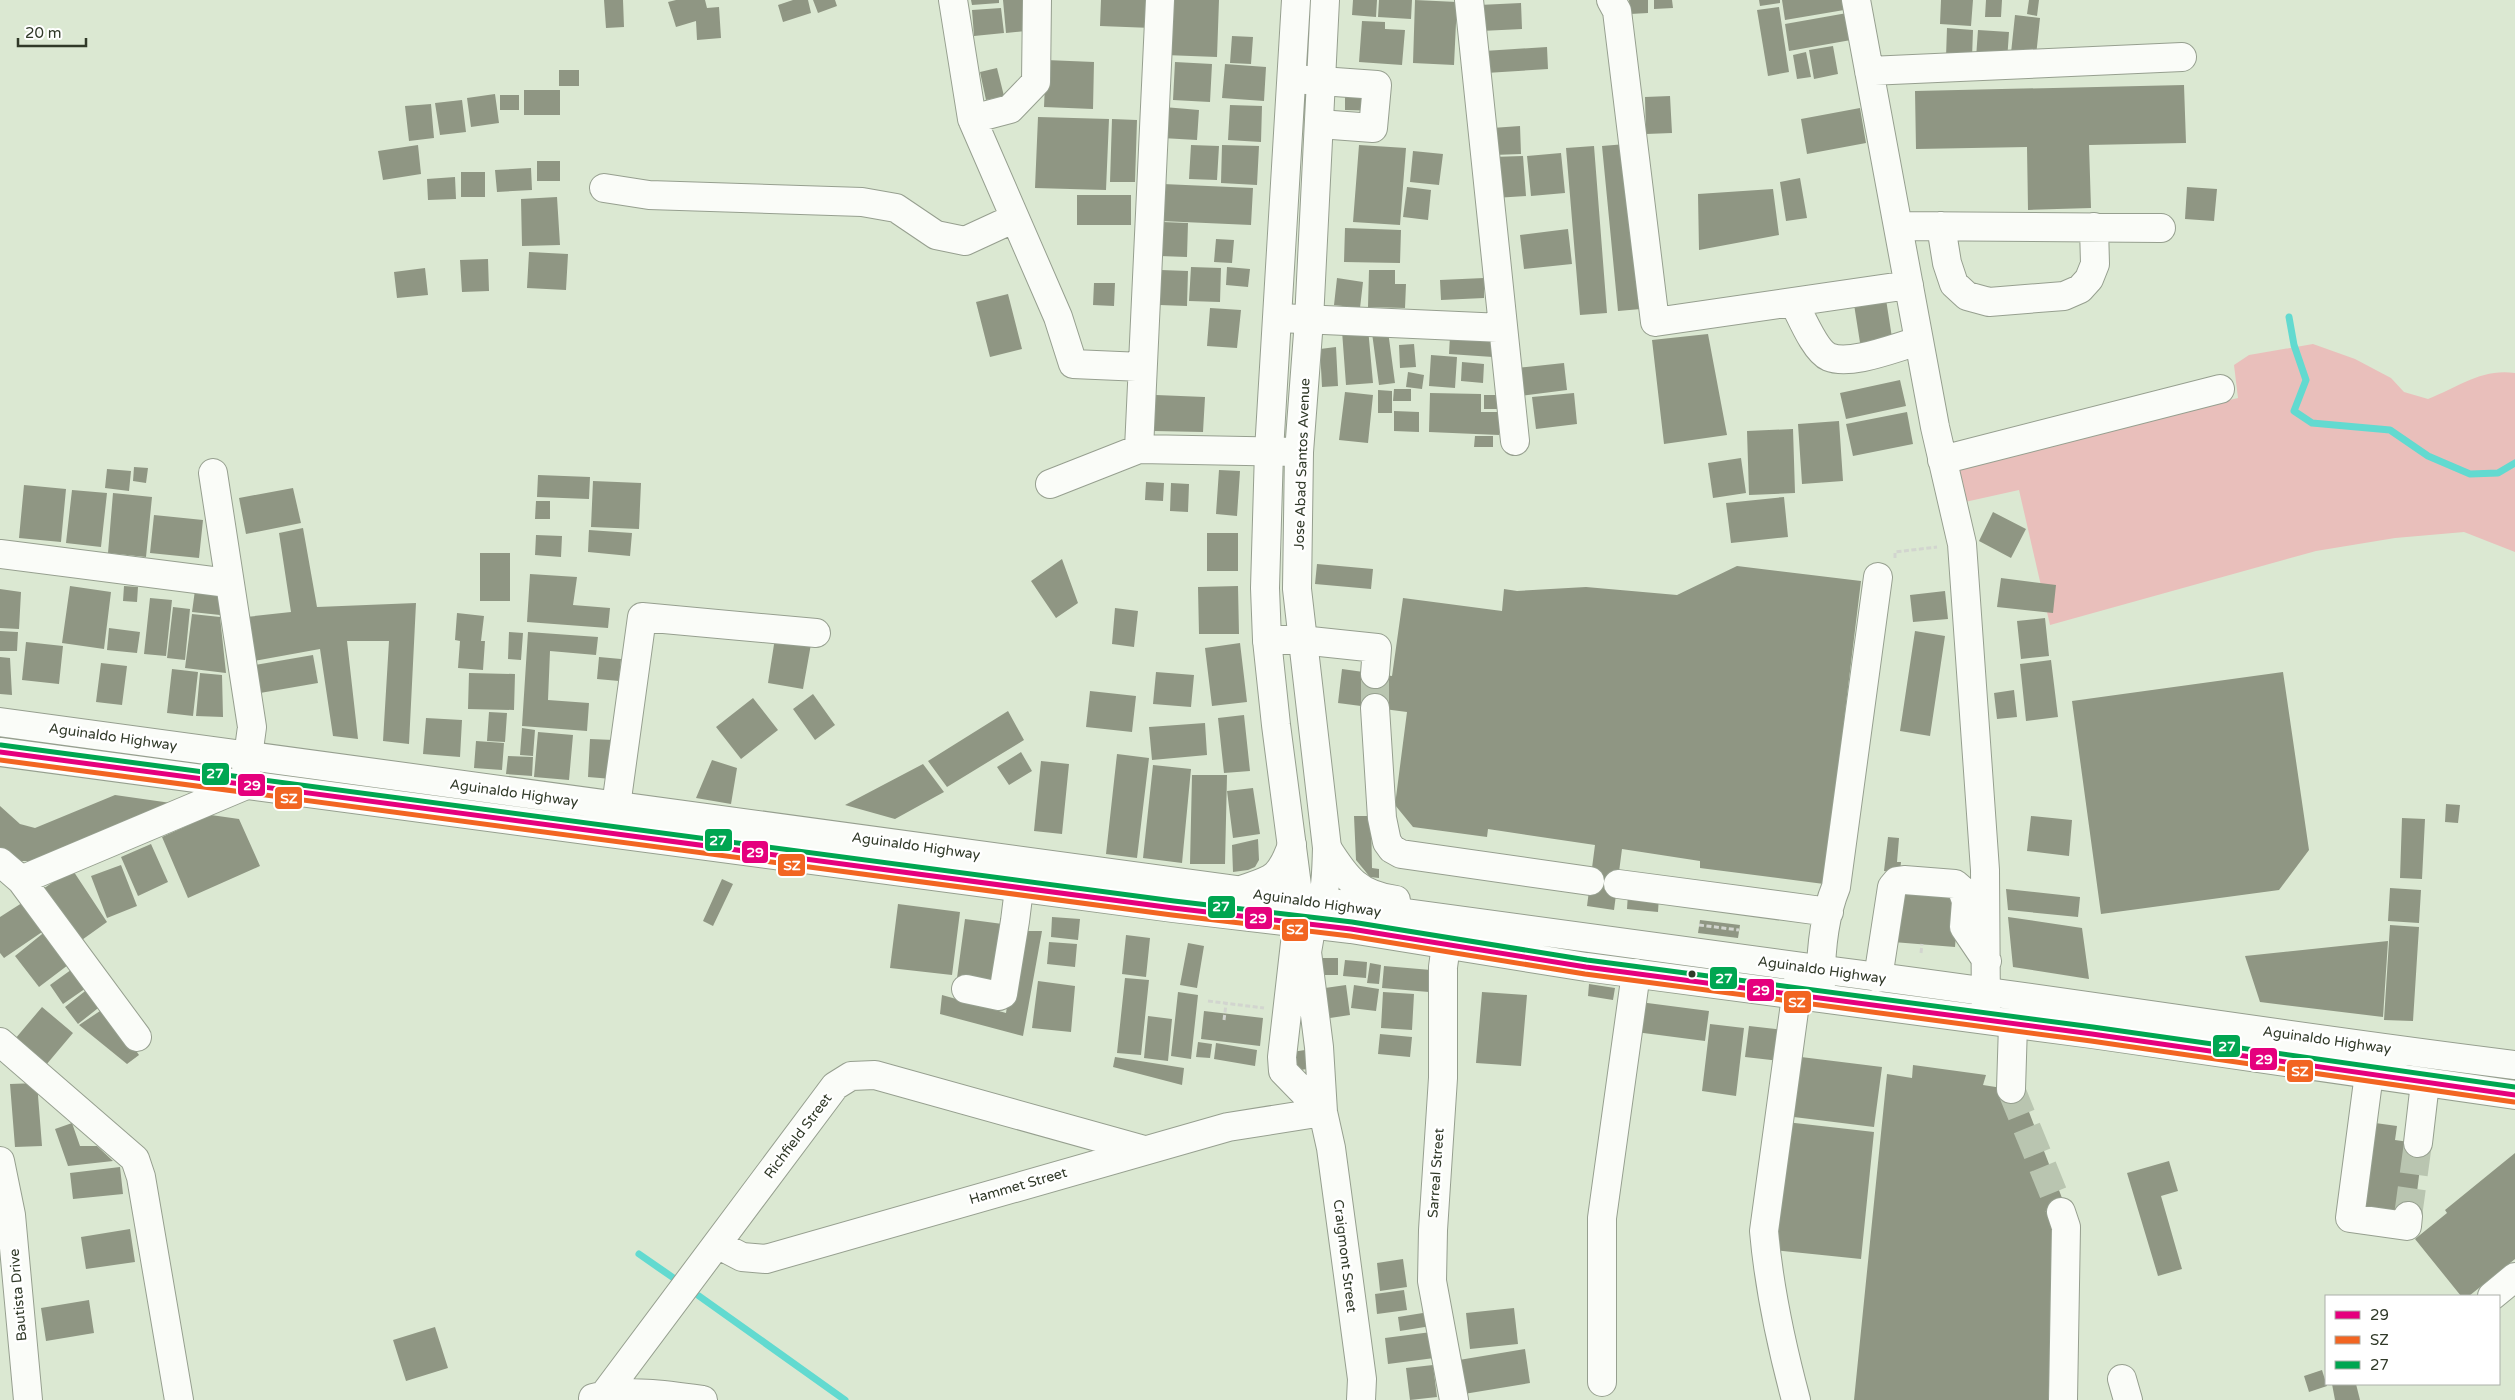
<svg xmlns="http://www.w3.org/2000/svg" width="2515" height="1400" viewBox="0 0 2515 1400" font-family="'Varela Round',sans-serif">
<style>
.green{fill:#e9bfbb}
.lines{fill:none;stroke-linecap:round;stroke-linejoin:round}
.stream{stroke:#62dad0;stroke-width:7}
.building{fill:#8f9683}
.minor-tunnel{stroke:#b9c5b0;stroke-width:28;stroke-dasharray:28 14;stroke-linecap:butt}
.minor-casing{stroke:#969f8f;stroke-width:30}
.major-casing{stroke:#969f8f;stroke-width:30}
.highway-casing{stroke:#969f8f;stroke-width:30}
.path{stroke:#d2d5cf;stroke-width:3;stroke-dasharray:5 2.5;stroke-linecap:butt}
.minor{stroke:#fafcf8;stroke-width:28}
.major{stroke:#fafcf8;stroke-width:28}
.highway{stroke:#fafcf8;stroke-width:28}
.bus-1-casing{stroke:#fff;stroke-width:9}
.bus-2-casing{stroke:#fff;stroke-width:9}
.bus-3-casing{stroke:#fff;stroke-width:9}
.bus-1{stroke:#e5007d;stroke-width:5}
.bus-2{stroke:#f26522;stroke-width:5}
.bus-3{stroke:#00a651;stroke-width:5}
.bus-dot{fill:#303928;stroke:#fff;stroke-width:2}
.labels{text-anchor:middle;dominant-baseline:central;stroke-width:5;stroke-linejoin:round;paint-order:stroke}
.street-label{font-size:14px;fill:#303928;stroke:#fff}
.line-badge{stroke:#fff;stroke-width:2}
.badge-label{font-size:14px;text-anchor:middle;font-weight:bold;fill:#fff}
</style>
<rect width="100%" height="100%" fill="#dbe8d2"/>
<!-- green -->
<path class="green" d="M2313,344l42,15 36,19 13,14 24,7c30,-12 54,-31 87,-26v179l-51,-20 -69,6 -79,13 -266,74 -31,-135 -54,12 -9,-37 282,-67 -4,-33 15,-10z"/>
<g class="lines">
<!-- stream -->
<path class="stream" d="M2289,317l5,28 12,35 -12,31 18,12 78,7 38,26 42,18 28,-1 17,-10
M639,1254l36,25
M699,1296l146,104"/>
</g>
<!-- building -->
<path class="building" d="M604,0h19l1,27 -18,1z
M676,0h29l2,8 12,-1 2,31 -24,2 -1,-19 -20,6 -8,-25z
M793,0h15l3,13 -28,9 -5,-17z
M813,0h22l2,6 -19,7z
M971,0h28v3l-27,2z
M1003,0h20l3,31 -20,2z
M1101,0h52l-1,28 -52,-2z
M1167,0h52l-2,57 -52,-2z
M1353,0h24l-1,17 -24,-2z
M1379,0h33l-1,19 -33,-2z
M1415,0l42,2 -3,63 -41,-2z
M1629,0h19v13l-18,1z
M1654,0h18l1,8 -19,1z
M1759,0h21v3l-20,3z
M1782,0h66l2,9 -65,11z
M1941,0h32l-2,26 -31,-2z
M1986,0h16l-1,17h-16z
M2029,0h10l-2,16 -10,-2z
M1521,3l1,26 -41,2 -2,-26z
M1779,7l10,65 -21,4 -11,-66z
M1001,8l3,25 -30,3 -2,-26z
M1847,13l4,27 -62,11 -4,-27z
M2015,15l25,3 -4,38 -25,-3z
M1362,21l23,1v7l20,1 -3,35 -43,-3z
M1947,28l26,2 -1,28 -26,-1z
M1978,30l31,2 -2,29 -31,-3z
M1232,36l21,1 -2,27 -21,-1z
M1833,46l5,28 -24,5 -5,-29z
M1547,47l1,22 -62,4 -2,-22z
M1806,52l5,25 -14,2 -4,-24z
M1046,60l48,2 -1,47 -49,-2z
M1175,62l37,2 -2,38 -37,-2z
M1225,64l41,3 -2,34 -42,-3z
M997,68l7,28 -18,4 -6,-28z
M559,70h20v16h-20z
M2184,85l2,58 -97,2 2,63 -63,2 -1,-63 -111,2 -1,-58z
M524,90h36v25h-36z
M1345,90l37,2 -1,19 -36,-1z
M495,94l4,29 -28,4 -4,-29z
M500,95h19v15h-19z
M1670,96l2,37 -26,1 -1,-37z
M462,100l4,32 -26,3 -5,-32z
M431,104l3,34 -25,3 -4,-35z
M1230,105l32,1 -1,36 -33,-2z
M1164,107l35,3 -2,30 -35,-2z
M1860,108l6,35 -59,11 -6,-35z
M1038,117l71,2 -3,71 -71,-2z
M1112,119l25,1 -2,62h-25z
M1520,126l1,28 -28,1 -1,-27z
M1626,144l15,165 -23,2 -16,-165z
M418,145l3,29 -38,6 -5,-29z
M1191,145l28,1 -2,34 -28,-1z
M1222,145l37,1 -2,39 -36,-2z
M1359,145l47,3 -6,77 -47,-3z
M1594,146l13,167 -27,2 -14,-167z
M1413,151l30,3 -4,31 -29,-3z
M1561,153l4,40 -34,3 -4,-40z
M1523,156l3,40 -31,2 -3,-41z
M537,161h23v20h-23z
M531,168l1,22 -35,2 -2,-22z
M461,172h24v25h-24z
M455,177l1,22 -28,1 -1,-21z
M1800,178l7,40 -21,3 -6,-39z
M1163,184l90,4 -2,37 -90,-4z
M1407,187l24,3 -3,30 -25,-3z
M2187,187l30,2 -3,32 -29,-2z
M1773,189l6,46 -80,15 -1,-56z
M1077,195h54v30h-54z
M557,197l3,48 -38,1 -1,-47z
M1162,222l26,1 -1,34 -27,-1z
M1345,228l56,2 -1,33 -56,-1z
M1568,229l4,35 -48,5 -4,-34z
M1216,239l18,1 -2,23 -18,-1z
M529,252l39,2 -2,36 -39,-2z
M488,259l1,32 -27,1 -2,-32z
M1191,267l30,1 -1,34 -31,-1z
M1227,267l23,2 -2,18 -22,-2z
M425,268l3,27 -31,3 -3,-26z
M1161,270l27,1 -1,35 -27,-1z
M1369,270h26v14h11l-1,24 -37,-1z
M1337,278l26,4 -3,26 -26,-3z
M1484,278v20l-43,2 -1,-20z
M1094,283h21l-1,23 -21,-1z
M1885,293l8,51 -32,5 -8,-51z
M1008,294l14,55 -32,8 -14,-55z
M1210,308l31,2 -4,38 -30,-2z
M1368,328l5,55 -27,2 -4,-54z
M1388,331l7,52 -16,2 -7,-52z
M1708,334l19,101 -63,9 -12,-104z
M1450,336l44,2 -1,19 -44,-3z
M1414,344l2,23 -16,1 -1,-23z
M1336,347l2,39 -16,1 -2,-38z
M1431,355l26,2 -2,31 -26,-2z
M1462,362l22,2 -1,19 -22,-2z
M1564,363l3,27 -48,6 -3,-28z
M1408,372l16,3 -2,14 -16,-2z
M1900,380l6,26 -60,13 -6,-26z
M1394,389h17v12h-18z
M1378,390l14,1v22h-14z
M1345,392l28,3 -5,48 -29,-3z
M1430,393l51,1v18h18v23l-70,-3z
M1574,393l3,31 -41,5 -4,-32z
M1156,395l49,2 -2,35 -49,-1z
M1484,395h15v14h-15z
M1394,411l25,1v20l-25,-1z
M1907,412l6,32 -60,12 -7,-32z
M1839,421l4,60 -41,3 -4,-60z
M1793,429l2,64 -46,2 -2,-64z
M1475,436h18v11h-19z
M1741,458l5,35 -33,5 -5,-35z
M134,467l14,1 -2,15 -13,-2z
M107,469l24,2 -2,20 -24,-3z
M1219,470l21,1 -3,45 -21,-2z
M538,475l52,2 -1,22 -52,-2z
M593,481l48,2 -2,46 -48,-2z
M1146,482l18,1 -1,18 -18,-1z
M1171,483l18,1 -1,28 -18,-1z
M24,485l42,4 -5,53 -42,-4z
M293,488l8,35 -55,11 -7,-36z
M72,490l35,3 -6,54 -35,-4z
M113,493l39,4 -6,60 -38,-4z
M1784,497l4,40 -57,6 -5,-40z
M536,501h14v18h-15z
M1993,512l33,17 -15,29 -32,-17z
M154,515l49,5 -4,38 -49,-5z
M303,528l14,79 99,-4 -7,141 -26,-3 6,-100h-42l11,98 -25,-3 -13,-87 -66,12 -8,-44 45,-5 -12,-79z
M589,530l43,3 -2,23 -42,-4z
M1207,533h31v38h-31z
M536,535l26,1 -1,21 -26,-2z
M480,553h30v48h-30z
M1062,559l16,44 -22,15 -25,-37z
M1317,564l56,5 -2,20 -56,-5z
M1737,566l124,15 -37,303 -124,-16v-7l-78,-12 -8,61 -27,-4 8,-61 -107,-16 -1,8 -74,-10 -18,-22 12,-93 -69,-9 4,-34 50,7 11,-78 99,13 2,-22 13,2 69,-4 91,8z
M530,574l47,3 -4,28 37,3 -2,20 -81,-6z
M2001,578l55,7 -3,28 -56,-6z
M70,586l41,6 -7,57 -42,-6z
M124,586l14,1 -1,15 -14,-1z
M1238,586l1,48h-40l-1,-47z
M0,589l21,3 -2,37 -19,-1z
M195,590l24,1 1,24 -28,-3z
M1945,591l3,28 -35,3 -3,-27z
M150,598l22,2 -6,56 -22,-2z
M173,607l17,2 -5,51 -18,-2z
M1115,608l23,3 -4,36 -22,-3z
M457,613l27,3 -3,25h4l-2,29 -25,-2 2,-27 -5,-1z
M192,614l28,3 6,56 -41,-5z
M2045,618l4,38 -28,3 -4,-38z
M109,628l31,4 -3,21 -30,-3z
M0,631l18,1 -1,19h-17z
M1915,631l30,5 -15,100 -30,-5z
M509,632l14,1 -2,27 -13,-1z
M528,632l70,5 -2,18 -46,-4 -2,49 41,3 -2,28 -65,-5z
M775,638l36,6 -8,45 -35,-6z
M26,642l37,4 -4,38 -37,-4z
M1240,643l7,59 -35,4 -7,-58z
M313,655l5,28 -58,10 -5,-28z
M0,657l10,1 2,37 -12,-1z
M599,657l22,2 -2,22 -22,-2z
M2051,660l7,57 -32,4 -6,-57z
M101,663l26,3 -5,39 -26,-3z
M172,669l26,3 -5,44 -26,-3z
M1156,672l38,3 -3,32 -38,-3z
M2283,672l26,178 -30,40 -178,24 -29,-213z
M200,673l22,2 1,42 -27,-1z
M469,673l46,1 -1,36 -46,-1z
M2014,690l3,27 -20,2 -3,-26z
M1090,691l46,5 -4,36 -46,-5z
M813,694l22,31 -20,15 -22,-31z
M753,698l25,32 -37,29 -25,-32z
M1008,711l16,29 -77,47 -19,-26z
M489,712l18,1 -2,29 -18,-1z
M1244,715l6,56 -26,2 -6,-55z
M426,718l36,2 -2,37 -37,-3z
M1205,723l2,32 -55,5 -3,-33z
M522,728l13,2 -2,26 -13,-1z
M538,732l35,3 -4,45 -35,-3z
M590,739l24,1 -2,39 -24,-2z
M476,741l28,2 -2,27 -28,-2z
M1021,752l11,19 -23,14 -12,-18z
M1117,754l32,4 -12,100 -31,-4z
M508,756l25,1 -1,19 -26,-2z
M712,760l25,8 -6,36 -35,-6z
M1041,761l28,3 -7,70 -28,-3z
M923,764l21,28 -49,27 -50,-14z
M1153,765l38,4 -9,94 -39,-5z
M1192,775h35l-2,89h-35z
M1253,788l7,46 -27,4 -6,-47z
M115,795l56,8 -134,58h-24l-13,-11v-44l20,18 15,4z
M2446,804l14,1 -2,18 -13,-1z
M211,815l28,4 21,47 -72,32 -26,-61z
M1354,816h17l1,52 7,1v9l-9,-1 -14,-17z
M2031,816l41,4 -3,36 -42,-5z
M2402,818l23,1 -3,60 -22,-1z
M1888,837l11,1 -2,24h4l-1,10 -16,-1z
M1258,839l1,21 -4,7 -7,3 -15,2 -1,-27z
M151,844l17,38 -30,14 -17,-39z
M121,865l16,41 -30,12 -16,-42z
M72,869l35,53 -28,20 -36,-53z
M722,879l11,5 -20,42 -10,-5z
M1898,885l61,15 -4,47 -62,-5z
M2390,888l31,2 -2,33 -31,-2z
M2006,889l74,8 -2,20 -70,-7z
M1628,893l31,3 -1,16 -31,-3z
M25,901l20,29 -41,28 -4,-5v-36z
M898,904l62,8 -8,63 -62,-7z
M1052,917l28,2 -2,21 -27,-3z
M2008,917l74,11 7,51 -76,-12z
M965,919l45,6 -8,59 -45,-6z
M1700,920l40,5 -2,13 -40,-5z
M2390,925l29,2 -6,94 -29,-1z
M47,930l25,32 -33,25 -24,-31z
M1018,931h24l-19,105 -83,-22 2,-19 64,18z
M1126,935l24,3 -4,39 -24,-3z
M2388,941l-5,76 -123,-15 -15,-46z
M1049,942l28,2 -2,23 -28,-3z
M1188,943l16,3 -7,42 -17,-3z
M1323,958h15v17h-15z
M1345,960l22,2 -1,16 -23,-2z
M1370,963l11,2 -2,19 -12,-1z
M1384,966l47,4 -2,22 -47,-4z
M75,967l14,19 -26,18 -13,-19z
M1125,978l24,2 -8,75 -24,-2z
M1038,981l37,5 -4,46 -39,-4z
M1589,984l26,4 -2,12 -25,-4z
M1346,985l4,30 -20,3 -5,-30z
M1354,985l25,4 -3,22 -25,-3z
M89,988l13,17 -24,19 -13,-17z
M1178,992l20,3 -7,64 -20,-3z
M1383,992l31,2 -2,36 -31,-2z
M1482,992l45,3 -6,71 -45,-3z
M1632,1001l77,10 -4,30 -77,-10z
M42,1007l31,26 -27,32 -31,-26z
M106,1007l33,48 -12,9 -48,-39z
M1204,1011l59,7 -3,28 -59,-7z
M1148,1016l24,3 -4,42 -24,-3z
M1710,1024l34,4 -8,68 -34,-5z
M1749,1026l35,4 -4,31 -35,-4z
M1380,1034l32,3 -2,20 -32,-3z
M1198,1042l14,2 -2,14 -14,-1z
M1216,1043l41,7 -2,16 -41,-7z
M1305,1050l2,19 -13,2 -2,-19z
M1115,1057l69,11 -2,17 -69,-18z
M1801,1057l81,10 -8,60 -80,-10z
M1913,1065l73,10 -3,10 38,6 41,107 -14,202h-194l33,-326 25,4z
M37,1083l5,63 -27,1 -5,-63z
M1786,1122l88,10 -13,127 -88,-9z
M2368,1122l29,4 -2,14 28,4 -9,72 -57,-7z
M72,1123l8,23h17l16,15 -45,5 -13,-37z
M2515,1153v106l-46,37h-8l-46,-57 32,-26 -2,-3z
M2169,1161l9,30 -17,5 21,73 -24,7 -31,-103z
M120,1167l3,27 -50,5 -3,-26z
M130,1229l5,33 -49,7 -5,-32z
M1403,1259l4,28 -27,4 -3,-28z
M1404,1290l3,20 -30,4 -2,-20z
M89,1300l5,33 -48,8 -5,-33z
M1514,1308l4,36 -48,5 -4,-36z
M1429,1312l2,14 -31,5 -2,-14z
M435,1327l13,41 -42,13 -13,-41z
M1439,1331l3,26 -54,7 -3,-26z
M1525,1349l5,34 -66,11 -5,-34z
M1433,1365l4,32 -27,3 -4,-32z
M2322,1370l5,16 -18,6 -5,-16z
M2332,1384h24l4,16h-25z"/>
<g class="lines">
<!-- minor-tunnel -->
<path class="minor-tunnel" d="M1375,708v-34
M2011,1089l50,123
M2408,1216l10,-73"/>
<defs>
<path id="minor" d="M953,0l19,119 86,198 15,47 69,3
M1469,0l46,441
M1611,0l6,11 38,311 254,-37
M1856,0l79,427 27,117 23,326 1,145
M1869,71l313,-14
M1293,79l84,6 -4,43 -54,-4
M972,119l38,-10 26,-27 1,-82
M604,188l45,7 213,7 34,6 40,27 29,6 50,-23
M1898,226l263,2
M1941,226l6,37 7,21 13,12 22,6 75,-6 16,-7 9,-10 6,-15 -1,-37
M1794,303c7,13 21,48 35,54 22,9 67,-10 90,-16
M1279,318l224,10
M1139,449l21,-449
M1942,460l278,-71
M1050,484l89,-35 160,3
M0,554l228,29
M1267,640h34l76,8 -2,26
M1375,708l7,110 5,24 5,7 9,5 189,27
M616,806l26,-189 174,16
M0,862l21,18 116,157
M21,880l223,-94 8,-59 -39,-254
M1618,884l211,28
M1312,923l-5,29 12,95 4,65 8,36 31,231 -1,21
M1295,943l-13,114 1,14 40,41
M1446,945l-3,22v111l-10,152 -1,51 22,119
M1878,978l14,-91 5,-6 7,-1 51,4 7,6 4,11 -2,26 23,34
M966,989l33,7 4,-2 12,-73 7,-56
M1821,994c-1,-35 2,-75 15,-107l42,-310
M0,1042l135,117 6,18 38,223
M2372,1051l-22,167 57,8 1,-10
M2011,1089l2,-64
M2418,1143l7,-60
M0,1161l11,54 17,185
M2061,1212l5,15 -3,173
M717,1244l25,13 24,2 462,-132 95,-15
M2492,1296l23,-19
M2122,1379l6,21
M1602,1382v-164l34,-245
M593,1398c34,-9 75,-3 110,2
M605,1400l-1,-5 231,-309 16,-10 24,-1 269,75
M1796,1400c-15,-56 -27,-112 -32,-169l36,-264"/>
<path id="major" d="M1296,0l-27,451 -4,137 2,52 9,85 23,176 -1,20
M1312,923c15,-27 14,-45 15,-75l-30,-259 2,-137 10,-132 16,-320"/>
<path id="highway" d="M0,722c611,80 1221,170 1833,249 227,29 454,66 682,94
M0,752l1173,156 178,21 235,38 506,67 423,61
M1327,848c19,30 31,47 69,52
M1238,891c34,-12 41,-10 54,-46"/>
</defs>
<!-- minor casing -->
<use href="#minor" class="minor-casing"/>
<!-- major casing -->
<use href="#major" class="major-casing"/>
<!-- highway casing -->
<use href="#highway" class="highway-casing"/>
<!-- path -->
<path class="path" d="M1895,558v-6l42,-5
M1699,925l40,5
M1921,953l1,-9
M1208,1001l56,7
M1224,1020l2,-16"/>
<!-- minor -->
<use href="#minor" class="minor"/>
<!-- major -->
<use href="#major" class="major"/>
<!-- highway -->
<use href="#highway" class="highway"/>
<defs>
<path id="bus-1" d="M0,752l1173,156 178,21 235,38 506,67 423,61"/>
<path id="bus-2" d="M0,760l1172,155 178,21 235,38 506,67 423,61"/>
<path id="bus-3" d="M1,745l1173,156 178,21 235,38 506,67 422,60"/>
</defs>
<!-- bus-1 casing -->
<use href="#bus-1" class="bus-1-casing"/>
<!-- bus-2 casing -->
<use href="#bus-2" class="bus-2-casing"/>
<!-- bus-3 casing -->
<use href="#bus-3" class="bus-3-casing"/>
<!-- bus-1 -->
<use href="#bus-1" class="bus-1"/>
<!-- bus-2 -->
<use href="#bus-2" class="bus-2"/>
<!-- bus-3 -->
<use href="#bus-3" class="bus-3"/>
</g>
<!-- markers -->
<circle class="bus-dot" cx="1692" cy="974" r="4.5"/>
<g class="labels">
<!-- street labels -->
<g class="street-label">
<text transform="translate(1302 464) rotate(-88)">Jose Abad Santos Avenue</text>
<text transform="translate(113 737) rotate(8)">Aguinaldo Highway</text>
<text transform="translate(514 793) rotate(8)">Aguinaldo Highway</text>
<text transform="translate(916 846) rotate(8)">Aguinaldo Highway</text>
<text transform="translate(1317 903) rotate(8)">Aguinaldo Highway</text>
<text transform="translate(1822 970) rotate(8)">Aguinaldo Highway</text>
<text transform="translate(2327 1040) rotate(8)">Aguinaldo Highway</text>
<text transform="translate(798 1136) rotate(-53)">Richfield Street</text>
<text transform="translate(1436 1173) rotate(-86)">Sarreal Street</text>
<text transform="translate(1018 1186) rotate(-16)">Hammet Street</text>
<text transform="translate(1345 1256) rotate(83)">Craigmont Street</text>
<text transform="translate(18 1295) rotate(-95)">Bautista Drive</text>
</g>
</g>
<g class="line-badge">
<rect x="201" y="762" width="29" height="24" rx="5" fill="#00a651"/>
<rect x="237" y="773" width="29" height="24" rx="5" fill="#e5007d"/>
<rect x="274" y="786" width="29" height="24" rx="5" fill="#f26522"/>
<rect x="704" y="828" width="29" height="24" rx="5" fill="#00a651"/>
<rect x="741" y="840" width="28" height="24" rx="5" fill="#e5007d"/>
<rect x="777" y="853" width="29" height="24" rx="5" fill="#f26522"/>
<rect x="1207" y="895" width="29" height="24" rx="5" fill="#00a651"/>
<rect x="1244" y="906" width="29" height="24" rx="5" fill="#e5007d"/>
<rect x="1281" y="918" width="28" height="24" rx="5" fill="#f26522"/>
<rect x="1709" y="966" width="29" height="24" rx="5" fill="#00a651"/>
<rect x="1746" y="978" width="29" height="24" rx="5" fill="#e5007d"/>
<rect x="1783" y="990" width="29" height="24" rx="5" fill="#f26522"/>
<rect x="2212" y="1034" width="29" height="24" rx="5" fill="#00a651"/>
<rect x="2249" y="1047" width="29" height="24" rx="5" fill="#e5007d"/>
<rect x="2286" y="1059" width="28" height="24" rx="5" fill="#f26522"/>
</g>
<g class="badge-label">
<text x="215" y="778">27</text>
<text x="252" y="790">29</text>
<text x="289" y="803">SZ</text>
<text x="718" y="845">27</text>
<text x="755" y="857">29</text>
<text x="792" y="870">SZ</text>
<text x="1221" y="911">27</text>
<text x="1258" y="923">29</text>
<text x="1295" y="934">SZ</text>
<text x="1724" y="983">27</text>
<text x="1761" y="995">29</text>
<text x="1797" y="1007">SZ</text>
<text x="2227" y="1051">27</text>
<text x="2264" y="1064">29</text>
<text x="2300" y="1076">SZ</text>
</g>
<!-- legend -->
<rect x="2325" y="1295" width="175" height="90" fill="#ffffff" stroke="#acb0a9"/>
<rect x="2335" y="1311" width="25" height="8" fill="#e5007d" stroke="#acb0a9"/>
<text x="2370" y="1320" font-size="15" fill="#303928">29</text>
<rect x="2335" y="1336" width="25" height="8" fill="#f26522" stroke="#acb0a9"/>
<text x="2370" y="1345" font-size="15" fill="#303928">SZ</text>
<rect x="2335" y="1361" width="25" height="8" fill="#00a651" stroke="#acb0a9"/>
<text x="2370" y="1370" font-size="15" fill="#303928">27</text>
<!-- scale -->
<path d="M18 38v8h68v-8" fill="none" stroke="#303928" stroke-width="2.5"/>
<text x="25" y="38" font-size="15" fill="#303928" stroke="#ffffff" stroke-width="4" paint-order="stroke">20 m</text>
</svg>
